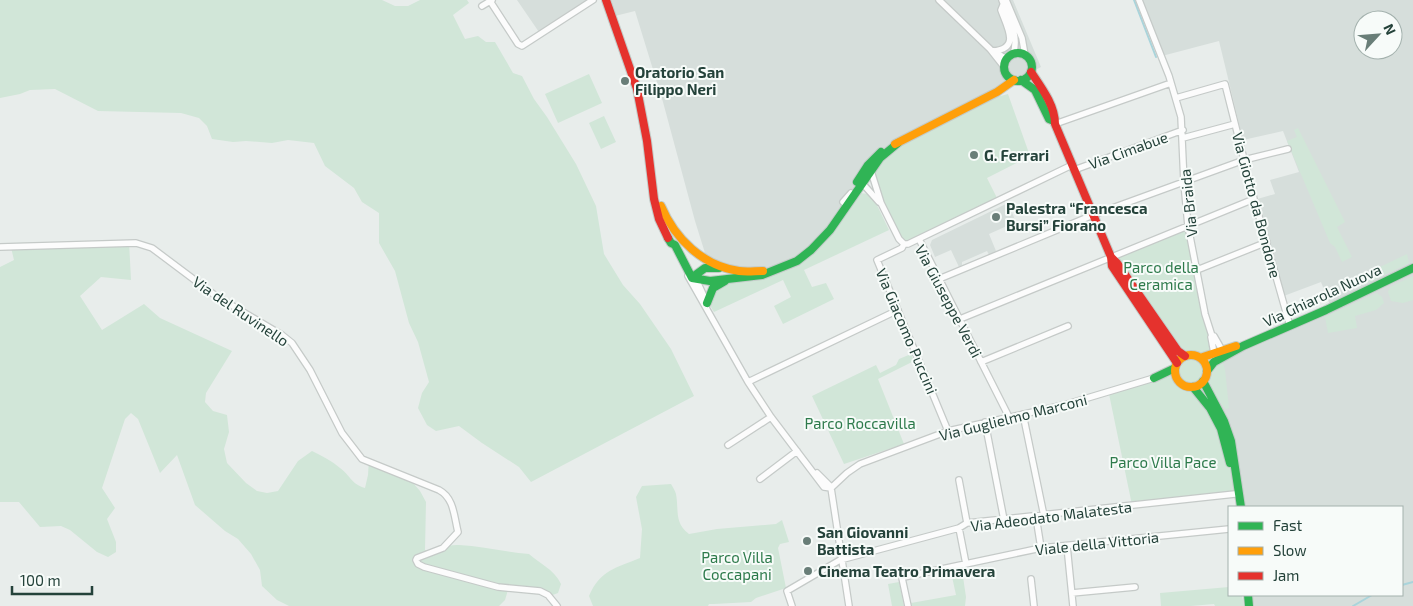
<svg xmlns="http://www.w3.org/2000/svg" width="1413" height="606" viewBox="0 0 1413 606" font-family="'Exo 2',sans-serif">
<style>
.built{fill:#d6dedb;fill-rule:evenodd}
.green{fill:#d1e6d8}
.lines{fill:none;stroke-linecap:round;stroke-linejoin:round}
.stream{stroke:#a9d4db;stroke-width:2}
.street-casing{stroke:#c5cac8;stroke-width:8}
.fast-casing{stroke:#c3cbc8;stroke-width:10}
.slow-casing{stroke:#c3cbc8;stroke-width:10}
.jam-casing{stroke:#c3cbc8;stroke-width:10}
.street{stroke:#fcfcfc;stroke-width:5.5}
.fast{stroke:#30b455;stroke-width:8}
.slow{stroke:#ff9f0a;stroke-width:8}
.jam{stroke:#e5322d;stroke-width:8}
.poi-dot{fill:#697e78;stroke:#f7fbf9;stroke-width:2}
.labels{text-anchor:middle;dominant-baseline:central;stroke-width:4;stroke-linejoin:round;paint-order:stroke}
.poi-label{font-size:15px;font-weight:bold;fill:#24423a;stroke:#f7fbf9;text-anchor:start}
.street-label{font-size:15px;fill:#24423a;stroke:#f7fbf9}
.park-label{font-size:15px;fill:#2d7a4b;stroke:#f7fbf9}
</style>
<rect width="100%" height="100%" fill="#e8edeb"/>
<!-- built -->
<path class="built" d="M517,0h75l-51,35z
M601,0h412l28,67 -146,77 -69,89 -21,21 -30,15 -41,3 -24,-3 -15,-48 -32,-119 -28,-91 -24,6z
M1135,0h278v606h-161l-2,-11h152v-88h-163l-17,-81 -15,-29 -4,-29 15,-11 112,-52 -9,-23 -40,15 -27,-97 21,-6 -5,-14 29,-8 -16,-41 -40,9 -24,-99 -61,16zM1363,20h30v30h-30z
M1008,203l8,19 -27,12 7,17 -4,3 -3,1 -2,-4 -25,11v3l-3,2 -8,-17 -16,7 -5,-12 2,-5z"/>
<!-- green -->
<path class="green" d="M0,0h382l13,6h13l12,-6h47l2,3 -16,12 12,24 13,-3 8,6h9l18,31 9,3 12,23 13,18 29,47 20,42 8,48 19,31 17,19 31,45 23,47 -163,86 -12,-15 -37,-24 -23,-17 -23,5 -9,-6 -9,-17 4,-15 7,-11 -11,-40 -9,-19 -14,-52 -16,-28v-30l-17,-11 -8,-14 -29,-22 -11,-23 -26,-3 -16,3 -26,-2 -13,1 -21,-3 -5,-13 -8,-8 -18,-5 -83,-2 -43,-22 -25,1 -10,4 -20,4z
M589,74l13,29 -44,20 -13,-29z
M1008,94l22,62 -43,22 10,20 -92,46 -39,-71 17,-22 114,-54z
M604,116l12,26 -15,7 -12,-26z
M1298,128l47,94 -8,5 15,30 -10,5 -7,-15 -5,-4 -43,-102 10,-4 -3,-7z
M860,193l9,1 6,7 14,29 -85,40 8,17 14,-4 8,16 -51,25 -9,-18 17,-9 -8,-17 -69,32 -5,-8 7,-15 10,-6 37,-5 19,-6 18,-8 14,-11 10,-11z
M1189,226l29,131 -15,11 4,29 15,29 10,33 4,33 -104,13 -23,-111 71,-24 2,-6 -71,-106z
M129,241l2,39 -30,-3 -21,19 22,34 42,-26 16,14 72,33 -26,42 -1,9 8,9 14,4 2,17 -5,17 3,14 19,20 11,8 10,2 11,-2 20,-30 14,-10c10,5 20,10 28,17 11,8 11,16 25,20l3,-13 1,-16 39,18 12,14 6,11 -1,48c12,1 22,-6 34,-5 23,1 46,7 70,9 11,10 25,15 32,30l-3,9 -8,3 -15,-5 -27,-1 -3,10 -6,6h-210l-12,-6 -15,-14 -2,-16 -9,-16 -13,-15 -13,-8 -30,-26 -18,-50 -17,18 -22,-54 -7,-6 -6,6 -23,69 13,20 -8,11 9,23v10l-8,5 -11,-5 -27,-22 -9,-4 -21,1 -21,-25h-19v-235l14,-7 -4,-17z
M1407,254l2,9 -46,22 -4,-8z
M1413,276v24l-10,3 -12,-2 -3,-9 2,-5z
M1377,293l5,4 2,6 -8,7 -21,6 2,12 -29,5 -3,-16z
M911,354l3,7 -36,18 26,65 -60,20 -32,-68 64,-31 4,8 16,-8 3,-6z
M1222,361l3,8 4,39 -3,1 -12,-13 -7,-14 5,-15z
M671,484c2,3 4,7 5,10 3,16 -2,29 13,40l28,-5 59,-5 6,-4 7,22 -9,2 -2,4 8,40 -30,10 -5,4 -37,2h-5l-1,2h-115l-4,-10c11,-26 27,-28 51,-38l2,-29 -6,-32 6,-11z
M962,570l4,27 -1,9h-53l-1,-3 45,-8 -5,-23z
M899,582l5,24h-12l-4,-22z
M1229,587v8h13l2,11h-29l-1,-2 -23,2h-30l-1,-13z"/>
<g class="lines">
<!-- stream -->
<path class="stream" d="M1134,0l22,57
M1402,585l11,-3
M1353,606l19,-11"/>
<defs>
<path id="street" d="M939,0l51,49 15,19
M1002,0c6,16 18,37 11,54
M1006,0l16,38 3,17
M1139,0l30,76 12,41 3,66 4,43 17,88 7,22 -1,1 3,16
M490,1l28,43 4,2 71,-46
M482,6l10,-6
M993,51c28,-2 14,-24 8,-41l2,-5
M994,51l9,6 5,1
M1176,98l49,-14 29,115 36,127
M1055,124l116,-41
M1183,138l52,-14
M1074,170l109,-40
M871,171l10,32 18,36 5,5h4l164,-79
M861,180l1,3 17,19
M843,202l8,-9
M919,239l90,178
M904,244l-2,4 -25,12 71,171
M0,247l136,-4 16,5 64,48 66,39 10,8 18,27 32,63 20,26 77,31c15,8 15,26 19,42l-15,16 -26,10 -1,2 2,4 6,3 74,20 42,4 8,4 9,11
M1197,270l70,-28
M688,276l60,106 23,35 53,70 7,1 16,-15 13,-9 88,-33 116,-26 90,-27
M695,277l12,26
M939,279l154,-64 151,-55 44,-11
M960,319l294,-120
M1212,336h2l8,14
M981,362l87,-36
M748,382l150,-72
M1023,414l21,102
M985,422l19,98
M728,445l43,-28
M817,473l14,14
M760,479l37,-28
M959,480l8,43
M831,488l18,118
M1036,517l5,31
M959,528l7,36
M1067,546l6,60
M1031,579l3,27
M1072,593l63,-6
M792,606l-5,-15 53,-31 119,-32 8,-5 268,-29
M908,606l-6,-28 2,-1 137,-29 188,-19"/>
<path id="fast" d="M1004 67a14 14 0 1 1 28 0a14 14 0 1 1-28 0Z
M1021,80l14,10 14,29 5,2
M857,182l11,-17 13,-13
M668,238l3,5 4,2 17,33 18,3 52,-6 35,-14 14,-11 19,-20 50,-72 18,-15
M694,276l11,-8h14
M707,303l6,-15 12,-7
M1207,371l7,-9 29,-16 83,-36 87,-42
M1154,378l21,-10
M1203,381l21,40 7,20 10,66
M1193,387l17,21 11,21 9,34
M1248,595l1,11"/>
<path id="slow" d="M895,144l102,-52 17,-12
M661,206c14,33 42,60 78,65 8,1 16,0 24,0
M1175 371a16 16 0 1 1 32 0a16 16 0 1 1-32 0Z
M1200,358l36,-12"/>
<path id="jam" d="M606,0l31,89 10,52 7,58 5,20 9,19
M1031,72c10,15 24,33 24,52l56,133 1,9 65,97
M1111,257l6,6 61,88 7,5"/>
</defs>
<!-- street casing -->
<use href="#street" class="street-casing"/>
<!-- fast casing -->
<use href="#fast" class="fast-casing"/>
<!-- slow casing -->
<use href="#slow" class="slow-casing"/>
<!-- jam casing -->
<use href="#jam" class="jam-casing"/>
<!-- street -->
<use href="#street" class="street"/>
<!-- fast -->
<use href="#fast" class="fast"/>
<!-- slow -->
<use href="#slow" class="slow"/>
<!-- jam -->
<use href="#jam" class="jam"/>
</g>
<!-- markers -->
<g class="poi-dot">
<circle cx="625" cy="81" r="5"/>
<circle cx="974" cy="155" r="5"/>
<circle cx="996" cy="217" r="5"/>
<circle cx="807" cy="541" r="5"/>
<circle cx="808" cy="571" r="5"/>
</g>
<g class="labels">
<!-- poi labels -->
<g class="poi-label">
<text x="635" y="72">Oratorio San<tspan x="635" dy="17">Filippo Neri</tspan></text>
<text x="984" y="155">G. Ferrari</text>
<text x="1006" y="208">Palestra “Francesca<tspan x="1006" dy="17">Bursi” Fiorano</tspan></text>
<text x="817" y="532">San Giovanni<tspan x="817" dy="17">Battista</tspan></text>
<text x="818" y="571">Cinema Teatro Primavera</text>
</g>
<!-- street labels -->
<g class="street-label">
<text transform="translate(1128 150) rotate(-20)">Via Cimabue</text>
<text transform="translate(1188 203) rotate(-96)">Via Braida</text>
<text transform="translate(1257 205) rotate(75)">Via Giotto da Bondone</text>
<text transform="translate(1322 295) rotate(-25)">Via Ghiarola Nuova</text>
<text transform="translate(949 301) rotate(62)">Via Giuseppe Verdi</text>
<text transform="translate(241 311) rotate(34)">Via del Ruvinello</text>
<text transform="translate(907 331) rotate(67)">Via Giacomo Puccini</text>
<text transform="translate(1013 417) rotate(-14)">Via Guglielmo Marconi</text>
<text transform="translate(1051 516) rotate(-7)">Via Adeodato Malatesta</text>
<text transform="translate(1097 543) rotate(-6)">Viale della Vittoria</text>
</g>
<!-- park labels -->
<g class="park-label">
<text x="1161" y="267">Parco della<tspan x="1161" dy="17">Ceramica</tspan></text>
<text x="860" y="423">Parco Roccavilla</text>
<text x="1163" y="462">Parco Villa Pace</text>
<text x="737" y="557">Parco Villa<tspan x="737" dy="17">Coccapani</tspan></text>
</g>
</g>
<!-- legend -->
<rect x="1228" y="506" width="175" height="90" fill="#f7fbf9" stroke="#a3b1ad"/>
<rect x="1238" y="522" width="25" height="8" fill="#30b455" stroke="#a3b1ad"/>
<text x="1273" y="531" font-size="15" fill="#24423a">Fast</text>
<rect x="1238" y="547" width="25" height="8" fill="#ff9f0a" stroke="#a3b1ad"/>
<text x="1273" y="556" font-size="15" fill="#24423a">Slow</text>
<rect x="1238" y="572" width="25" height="8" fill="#e5322d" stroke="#a3b1ad"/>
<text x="1273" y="581" font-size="15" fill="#24423a">Jam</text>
<!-- north arrow -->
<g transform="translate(1378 35) rotate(64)"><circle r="24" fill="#f7fbf9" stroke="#a3b1ad"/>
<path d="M0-4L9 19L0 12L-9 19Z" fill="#697e78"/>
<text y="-8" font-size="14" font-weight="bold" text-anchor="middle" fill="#24423a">N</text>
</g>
<!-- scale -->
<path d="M12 586v8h80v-8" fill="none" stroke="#24423a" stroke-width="2.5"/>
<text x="20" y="586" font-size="15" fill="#24423a" stroke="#f7fbf9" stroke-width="4" paint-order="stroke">100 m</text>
</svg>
